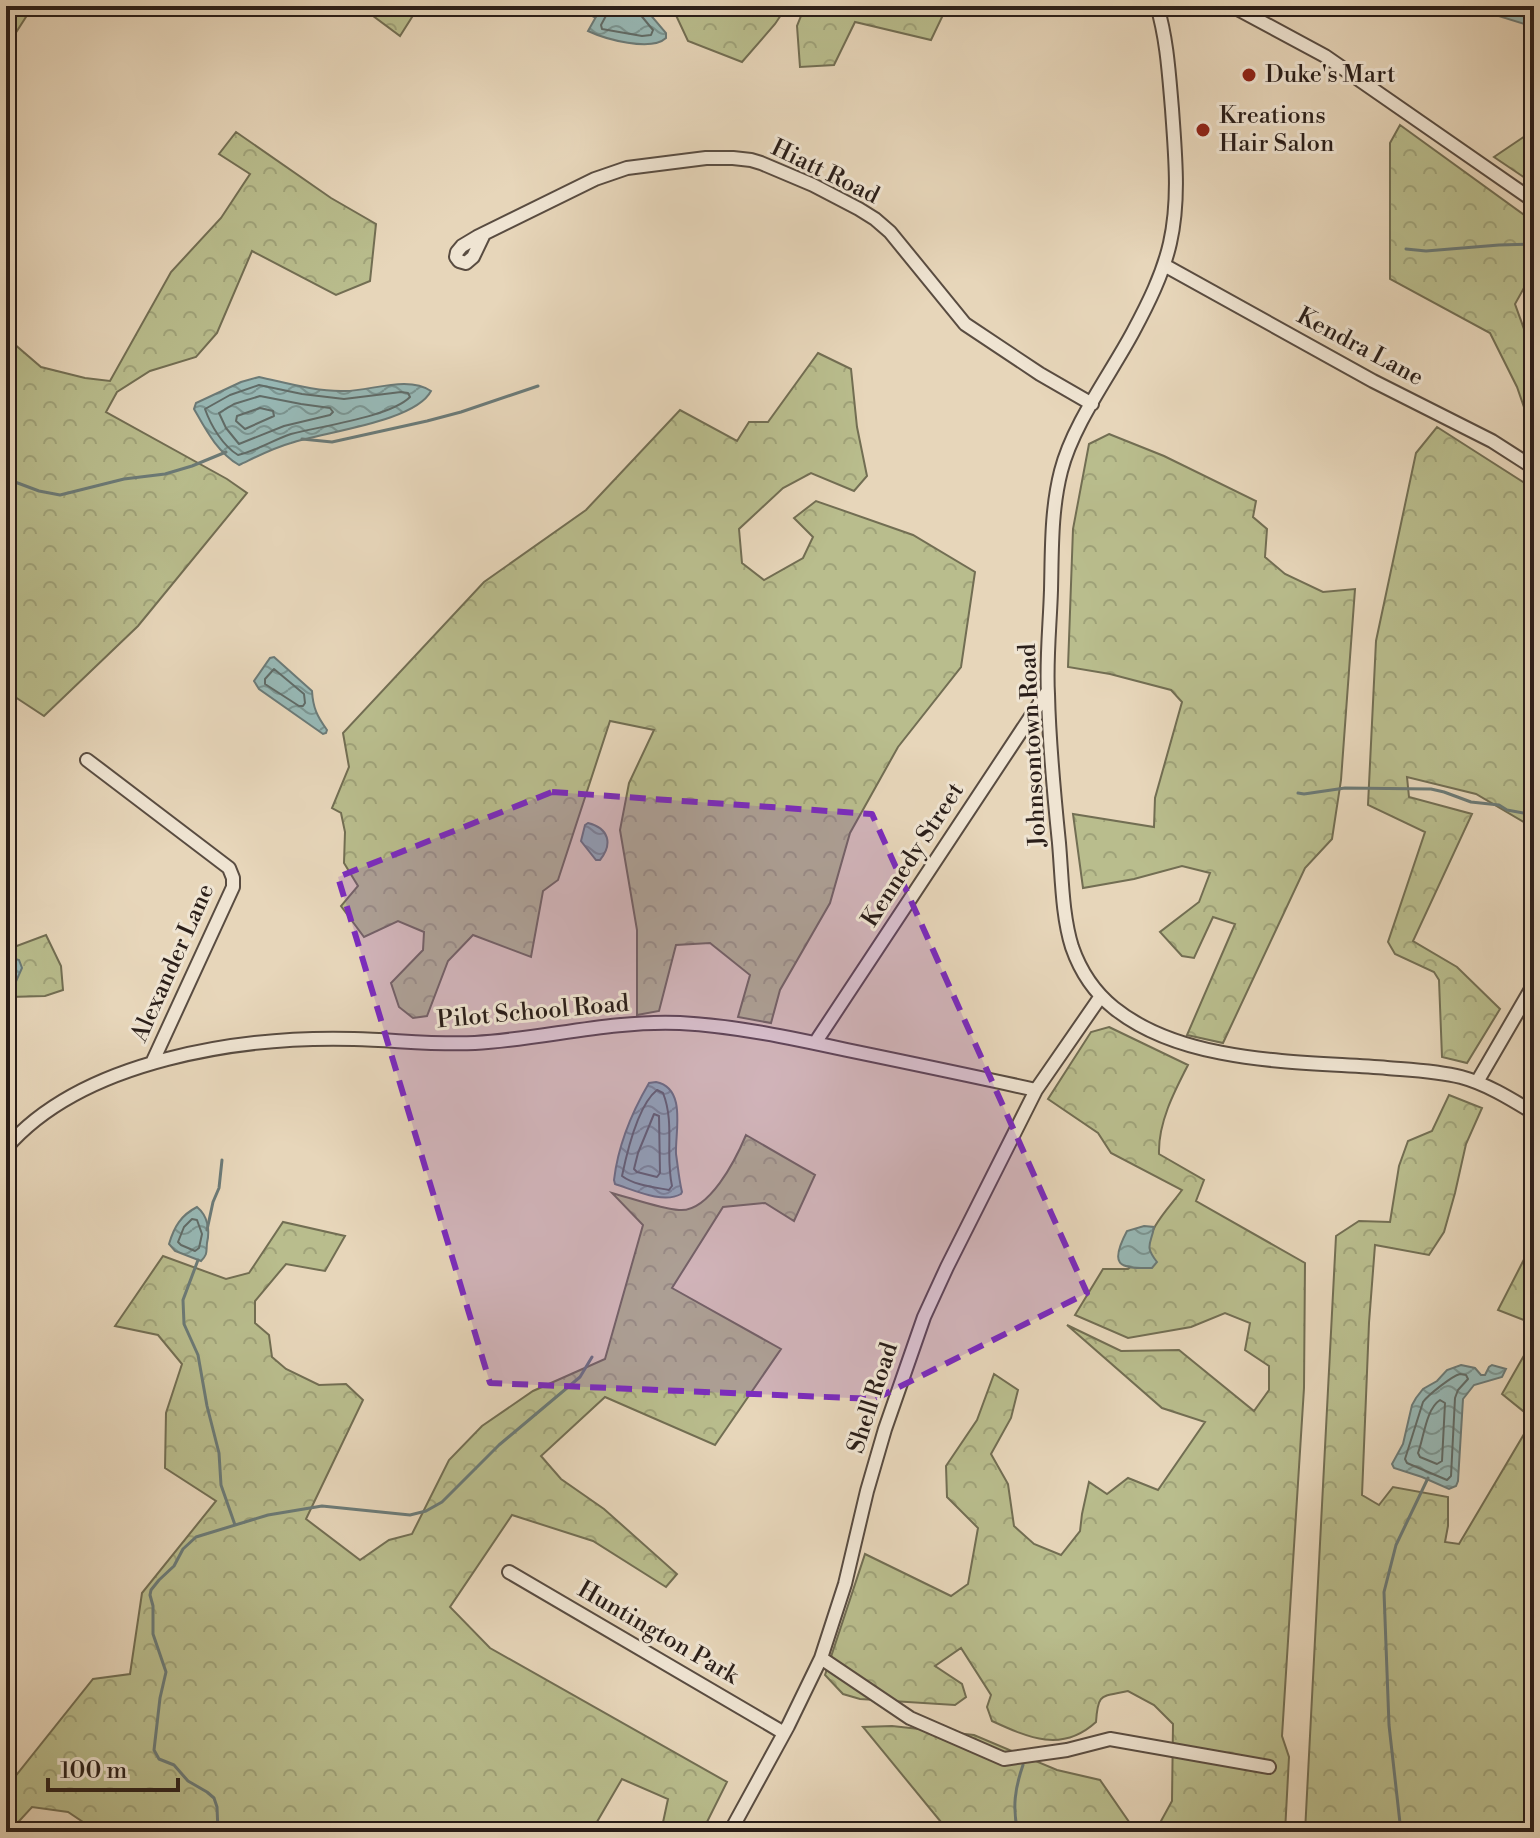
<svg xmlns="http://www.w3.org/2000/svg" width="1540" height="1838" viewBox="0 0 1540 1838" font-family="'Libre Bodoni',serif">
<style>
.forest{fill:url(#forest-crowns);stroke:#726e53;stroke-width:2}
.water{fill:url(#water-waves);stroke:#6b7a77;stroke-width:2}
.lines{fill:none;stroke-linecap:round;stroke-linejoin:round}
.shore{stroke:#606b67;stroke-width:2}
.stream{stroke:#6b7a77;stroke-width:3}
.minor-casing{stroke:#594c41;stroke-width:16}
.minor{stroke:#efe4d2;stroke-width:12}
.marked{fill:#7b2cbf;fill-opacity:0.2;stroke:#7b2cbf;stroke-width:6;stroke-dasharray:16 10;stroke-linejoin:round}
.poi-dot{fill:#8f2418;stroke:#efe4d2;stroke-width:3}
.labels{text-anchor:middle;dominant-baseline:central;stroke-width:6;stroke-linejoin:round;paint-order:stroke}
.poi-label{font-size:24px;fill:#2a1e19;stroke:#efe4d2;text-anchor:start}
.street-label{font-size:24px;fill:#2a1e19;stroke:#efe4d2}
</style>
<defs>
<pattern id="forest-crowns" width="20" height="18" patternUnits="userSpaceOnUse" patternTransform="scale(2)"><rect width="20" height="18" fill="#b9bd8d"/><path d="M2 6a3 3 0 1 1 6 0M12 15a3 3 0 1 1 6 0" fill="none" stroke="#9fa279"/></pattern>
<pattern id="water-waves" width="16" height="10" patternUnits="userSpaceOnUse" patternTransform="scale(2)"><rect width="16" height="10" fill="#97b8b5"/><path d="M0 5q4-4 8 0t8 0" fill="none" stroke="#7b9592"/></pattern>
</defs>
<rect width="100%" height="100%" fill="#e7d6ba"/>
<filter id="stains"><feTurbulence type="fractalNoise" baseFrequency=".0025" numOctaves="4"/><feColorMatrix values="0 0 0 0 .2 0 0 0 0 .09 0 0 0 0 .02 0 0 0 .5 -.17"/></filter>
<radialGradient id="worn" r=".72"><stop offset=".6" stop-color="#630" stop-opacity="0"/><stop offset="1" stop-color="#630" stop-opacity=".3"/></radialGradient>
<!-- forest -->
<path class="forest" d="M8,6h25l-27,42v-39z
M345,6h74l-19,30 -31,-23z
M674,6h113l-12,18 -33,38 -54,-21 -14,-30z
M805,6h122l16,9 -12,25 -76,-18 -21,43 -34,2 -3,-41z
M1400,125l134,97v48l-19,34 13,36 6,-1v97l-17,-49 -27,-54 -100,-54v-136z
M1534,130v54l-40,-27z
M236,132l95,66 45,26 -6,57 -34,14 -84,-44 -35,82 -21,24 -46,14 -33,21 -11,20 121,67 20,14 -109,133 -94,90 -38,-25v-354l35,30 44,11 25,3 61,-109 50,-54 29,-44 -31,-20z
M818,353l33,16 6,58 10,49 -13,15 -43,-18 -28,15 -44,41 3,34 22,17 39,-22 10,-21 -19,-19 22,-17 97,34 62,37 -14,95 -63,80 -48,86 -20,70 -50,87 -9,33 -33,-6 12,-42 -40,-32 -34,2 -17,66 -22,4v-85l-17,-100 9,-47 25,-53 -44,-9 -52,159 -15,11 -12,66 -58,-22 -25,26 -21,55 -14,2 -14,-11 -8,-24 32,-33 1,-18 -26,-11 -34,16 -23,-31 17,-20 -14,-23 1,-31 -4,-19 -9,-5 17,-41 -6,-34 141,-151 102,-72 94,-100 57,31 12,-19h19z
M1437,427l97,62v339l-58,-34 -69,-17 2,20 63,17 -59,127 44,26 43,42 -33,54 -25,-6 -3,-77 -5,-8 -39,-18 -7,-12 37,-110 -57,-27 8,-164 40,-188z
M1109,434l55,22 92,45 -3,16 14,12 -2,28 20,17 38,18 32,-3 -14,191 -9,59 -27,29 -82,175 -36,-8 48,-111 -22,-7 -19,41 -12,-2 -22,-24 39,-30 11,-29 -28,-7 -48,13 -51,9 -10,-74 81,13 1,-29 27,-96 -11,-12 -61,-16 -42,-7 5,-138 16,-85z
M46,935l15,31 2,24 -18,6 -36,1 -3,2v-49z
M1109,1027l79,38c-14,27 -30,58 -29,89l45,26 -8,21 109,62 -1,125 -22,348 7,21 -4,75h-130l17,-31 1,-77 -19,-19 -26,-14c-27,6 -30,1 -32,31 -34,31 -67,16 -104,-1l-5,-14 4,-12 -30,-47 -26,18 27,18 4,13 -11,8 -95,-6 -17,-5 -18,-19 40,-121 86,42 17,-12 10,-56 -31,-31 -1,-31 31,-46 17,-46 24,16 -7,28 -20,36 17,30 6,42 20,18 27,11 19,-24 2,-17 7,-32 18,12 21,-16 30,12 47,-68 -43,-14 -95,-83 54,26 58,-1 75,61 15,-21v-24l-24,-16 5,-27 -25,-10 -34,14 -63,11 -53,-23 28,-46h25l21,-18c-3,-22 21,-44 33,-61l-71,-37 -13,-20 -50,-34 43,-67z
M1449,1095l33,13 -16,36 -11,49 -11,39 -15,23 -54,-10 -6,78 -7,172 17,10 14,-18 55,10v29l-3,16 14,2 74,-125 -31,-25 32,-56v494h-229l31,-596 23,-15 31,1 9,-56 9,-25 24,-10z
M746,1135l69,40 -21,46 -29,-18 -42,4 -51,81 109,61 -66,96 -110,-48 -64,59 20,23 43,30 73,65 -11,13 -73,-46 -81,-26 -62,92 40,41 237,134 -25,50h-32l-8,-5 6,-28 -46,-20 -28,48 7,5h-503l-30,-20 -36,-5 -21,23 -5,-6v-36l87,-109 37,-5 12,-81 74,-92 -51,-33 1,-55 16,-49 -24,-29 -43,-9 48,-70 63,23 23,-6 34,-51 62,14 -20,35 -39,-7 -31,37v22l14,12 3,22 14,12 33,16 27,-1 17,16 -57,119 54,41 29,-20 23,-6 37,-74 33,-34 51,-35 72,-32 38,-134 -31,-32c19,5 49,16 67,17 30,3 57,-51 67,-75z
M1534,1240v84l-36,-14z
M892,1726l82,9 83,35 43,10 36,52h-193l-2,-10 -78,-95z"/>
<!-- water -->
<path class="water" d="M602,6h41l23,27v5c-15,14 -61,1 -78,-7z
M1473,6h61v21l-48,-15z
M259,377c28,6 58,15 86,14 26,0 63,-16 86,0 -16,31 -108,41 -140,52 -18,5 -35,14 -52,22 -22,-13 -33,-35 -45,-56l2,-6 45,-21z
M274,657l38,34c1,17 5,25 15,39l-1,3 -3,1 -64,-45 -5,-8 16,-23z
M588,823c21,5 25,21 12,37h-4l-15,-19 4,-16z
M9,957l10,3 3,8 -8,18 -8,10v-37z
M656,1082c31,6 19,50 20,72 2,13 3,26 6,38l-1,2c-18,10 -47,-4 -66,-10l-1,-4c4,-34 18,-68 35,-97z
M197,1207c11,9 13,23 10,36 -1,9 1,11 -6,18l-26,-10 -6,-7c5,-17 12,-29 28,-37z
M1144,1226l10,1c-3,18 -10,18 3,35l-5,6c-34,1 -43,-3 -25,-37z
M1461,1365l14,3 6,7h4l4,-8 3,-2 14,4 -4,8 -28,8 -11,14 -5,82 -2,5 -7,3 -27,-12 -28,-9 -2,-4 11,-20 9,-39 4,-7 7,-9 14,-8 10,-11z"/>
<g class="lines">
<!-- shore -->
<path class="shore" d="M608,6v6l-7,13 1,4 40,7 9,-1 2,-5 -14,-17 -1,-7
M259,385l43,9 42,5 57,-7 7,1 2,4c-20,20 -89,29 -119,37 -18,6 -35,17 -53,21 -15,-9 -27,-29 -33,-46l25,-14z
M260,396l41,8 29,4 3,4 -3,3 -46,11 -45,18 -13,-16 -7,-15 15,-9z
M260,408l13,3 1,5 -29,13 -9,-8 1,-5z
M274,669l30,25 1,9 -2,3h-4l-34,-22v-5z
M657,1090l6,3c12,30 2,62 9,93l-3,4c-16,-3 -35,-5 -47,-14 5,-24 16,-71 35,-86z
M654,1114l5,2 1,57 -3,4 -20,-5 -3,-3 4,-16z
M192,1219l5,1 5,14 -3,14 -4,3 -14,-6 -3,-3 6,-15z
M1460,1374l6,1 2,4 -10,11 -3,8 -4,78 -4,4 -40,-17 -2,-4 18,-57c5,-7 29,-26 37,-28z
M1440,1400l5,3 -3,58 -5,3 -17,-7 -2,-4c6,-16 8,-44 22,-53z"/>
<!-- stream -->
<path class="stream" d="M573,6l3,2
M589,14l6,3
M1406,249l20,2 73,-6 35,-1
M302,439l30,3 95,-21 34,-9 77,-26
M6,468l9,14 24,9 21,4 64,-16 41,-5 27,-8 34,-14
M1298,793l6,1 41,-6 86,1 13,3 27,10 28,3 8,5 27,5
M207,1230l6,-28 6,-14 3,-28
M198,1260l-15,40 1,24 14,31 9,51 12,47 2,32 14,40
M218,1832l-1,-25 -3,-9 -7,-6 -19,-11 -14,-16 -15,-6 -5,-9 6,-52 6,-26 -13,-38v-28l-3,-11 1,-5 8,-10 15,-14 9,-17 13,-12 72,-22 54,-9 88,9 16,-4 16,-9 57,-57 81,-68 12,-20
M1018,1832c-6,-24 -3,-44 5,-67
M1401,1832l-12,-107 -5,-133 12,-47 32,-67"/>
<defs>
<path id="minor" d="M1157,6c10,33 12,69 15,103 3,44 8,90 -2,134 -7,31 -22,61 -37,89 -23,43 -60,92 -72,139 -10,39 -9,79 -10,119 -1,34 -5,70 -3,104 1,50 6,100 11,149 3,34 3,72 13,104 8,23 22,45 42,61 71,57 186,53 273,60 24,2 50,3 74,9 26,7 50,22 73,36
M1232,6l93,50 209,145
M484,234l-11,23 -7,6 -7,-2 -3,-4 1,-5 5,-6 15,-9 118,-58 32,-11 79,-10h27l18,2 10,3 52,22 46,24 16,10 15,13 75,92 75,50 52,30
M1164,265l209,116 119,60 42,27
M87,760l142,108 4,10v9l-81,176
M815,1043l232,-351
M1477,1082l57,-98
M6,1148c77,-89 237,-112 348,-109 41,1 80,6 121,4 68,-4 136,-23 205,-20 56,3 112,15 167,27 63,13 126,26 189,40
M509,1572l275,161
M821,1658l89,60 94,41 63,-9 43,-11 159,28
M730,1832l58,-106 33,-68 24,-74 22,-93 18,-62 39,-112 23,-50 89,-177 65,-94"/>
</defs>
<!-- minor casing -->
<use href="#minor" class="minor-casing"/>
<!-- minor -->
<use href="#minor" class="minor"/>
</g>
<!-- marked area -->
<path class="marked" d="M552,792l320,22 215,479 -212,106 -385,-16 -152,-506z"/>
<!-- markers -->
<g class="poi-dot">
<circle cx="1249" cy="75" r="8"/>
<circle cx="1203" cy="130" r="8"/>
</g>
<g class="labels">
<!-- poi labels -->
<g class="poi-label">
<text x="1265" y="75">Duke's Mart</text>
<text x="1219" y="116">Kreations<tspan x="1219" dy="28">Hair Salon</tspan></text>
</g>
<!-- street labels -->
<g class="street-label">
<text transform="translate(825 172) rotate(26)">Hiatt Road</text>
<text transform="translate(1360 347) rotate(28)">Kendra Lane</text>
<text transform="translate(1033 745) rotate(-93)">Johnsontown Road</text>
<text transform="translate(913 855) rotate(-57)">Kennedy Street</text>
<text transform="translate(173 963) rotate(-66)">Alexander Lane</text>
<text transform="translate(533 1012) rotate(-5)">Pilot School Road</text>
<text transform="translate(873 1398) rotate(-72)">Shell Road</text>
<text transform="translate(658 1633) rotate(30)">Huntington Park</text>
</g>
</g>
<!-- margin -->
<rect width="1540" height="1838" fill="none" stroke="#e7d6ba" stroke-width="32"/>
<rect x="8" y="8" width="1524" height="1822" fill="none" stroke="#2a1e19" stroke-width="4"/>
<rect x="16" y="16" width="1508" height="1806" fill="none" stroke="#2a1e19" stroke-width="2"/>
<!-- scale -->
<path d="M48 1778v12h130v-12" fill="none" stroke="#2a1e19" stroke-width="4"/>
<text x="60" y="1778" font-size="24" fill="#2a1e19" stroke="#efe4d2" stroke-width="6" paint-order="stroke">100 m</text>
<rect width="100%" height="100%" filter="url(#stains)"/>
<rect width="100%" height="100%" fill="url(#worn)"/>
</svg>
